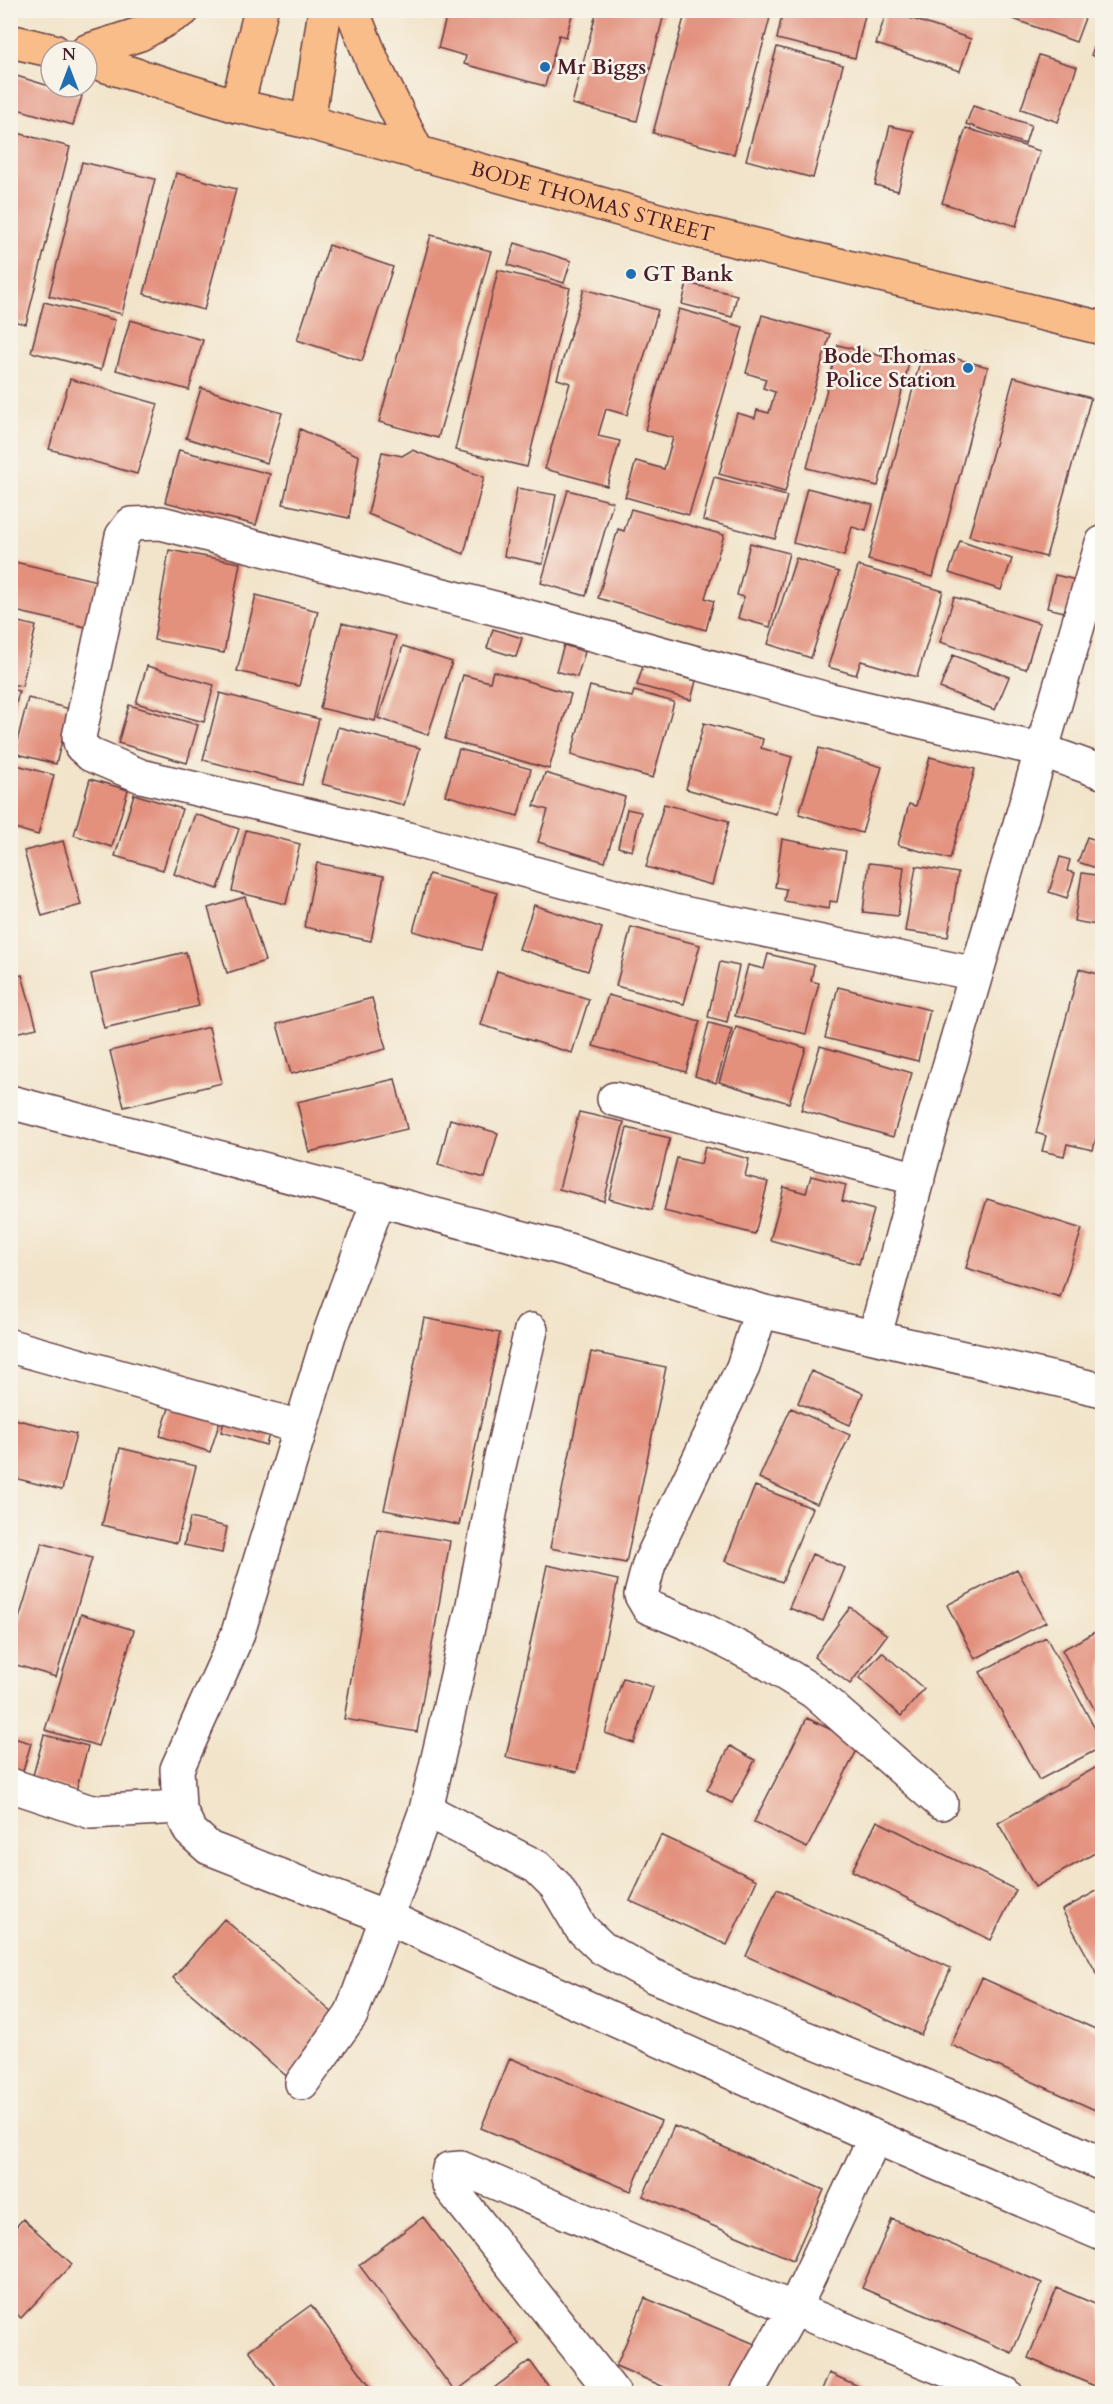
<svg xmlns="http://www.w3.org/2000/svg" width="1113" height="2404" viewBox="0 0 1113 2404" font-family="Cardo,serif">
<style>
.building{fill:#e3907d}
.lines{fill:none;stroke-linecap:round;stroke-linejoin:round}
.minor-casing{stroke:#633d43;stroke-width:36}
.major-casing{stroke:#633d43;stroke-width:36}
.minor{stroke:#fff;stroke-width:33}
.major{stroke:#f9bd89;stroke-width:33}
.poi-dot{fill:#1f6fb2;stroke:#f7f3e8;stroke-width:2}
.labels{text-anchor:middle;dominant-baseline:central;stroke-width:5;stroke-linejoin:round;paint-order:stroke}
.poi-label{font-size:21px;font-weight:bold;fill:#4a1f2b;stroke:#f7f3e8;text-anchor:start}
.street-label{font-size:21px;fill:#4a1f2b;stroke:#f7f3e8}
</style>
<rect width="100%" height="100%" fill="#f7f3e8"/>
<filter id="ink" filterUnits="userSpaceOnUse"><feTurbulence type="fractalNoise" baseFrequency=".0167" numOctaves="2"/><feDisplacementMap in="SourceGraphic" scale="12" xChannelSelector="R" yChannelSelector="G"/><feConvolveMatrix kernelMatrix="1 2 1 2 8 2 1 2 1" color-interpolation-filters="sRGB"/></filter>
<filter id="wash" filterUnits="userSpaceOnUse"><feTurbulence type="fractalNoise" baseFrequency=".008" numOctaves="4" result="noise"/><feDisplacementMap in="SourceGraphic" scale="24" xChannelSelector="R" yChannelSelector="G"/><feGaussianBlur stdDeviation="1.35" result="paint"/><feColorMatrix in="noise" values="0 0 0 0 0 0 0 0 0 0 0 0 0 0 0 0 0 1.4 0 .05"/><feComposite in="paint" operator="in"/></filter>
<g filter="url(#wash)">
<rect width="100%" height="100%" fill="#f2e4ca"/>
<g id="blocks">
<!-- building -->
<path class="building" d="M448,10h124l1,1 -7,26 -7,-2 -14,51 -81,-22 2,-8 -28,-8z
M597,10h68l-28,111 -65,-17z
M686,10h86l-38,144 -81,-21z
M783,10l83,1 -11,47 -78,-19z
M887,10l84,29 -11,32 -84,-27z
M989,10h99l-12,32z
M1102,26v34l-11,-5z
M777,47l66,18 -30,113 -67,-18z
M1039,55l38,12 -19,55 -37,-13z
M10,74l72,22 -9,29 -63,-18z
M973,106l58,19 -6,19 -59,-20z
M890,126l24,5 -16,60 -23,-6z
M966,128l74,23 -24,75 -74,-23z
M10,131l60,16 -44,177 -16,-3z
M82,162l73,17 -33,135 -73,-18z
M176,173l60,16 -32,121 -60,-16z
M431,235l60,16 -53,187 -59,-16z
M515,243l56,18 -7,22 -56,-18z
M329,245l64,22 -31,94 -65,-21z
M498,270l72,18 -43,179 -72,-17z
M687,283l50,12 -5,22 -50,-13z
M584,289l74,21 -31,105 -21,-6 -8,27 22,5 -13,45 -62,-17 25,-86 -13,-4z
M44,302l71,18 -14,50 -70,-18z
M679,309l64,18 -54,188 -64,-18 11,-36 28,8 9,-31 -28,-8z
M762,315l68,19 -45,158 -66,-18 18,-61 18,5 2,-8 12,3 6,-21 -12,-4 3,-9 -20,-6z
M130,320l73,20 -14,50 -73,-20z
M838,345l71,18 -31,123 -71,-18z
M923,350l65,17 -55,210 -65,-17z
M1014,377l77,21 -45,159 -77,-21z
M70,379l88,25 -21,70 -88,-25z
M201,388l81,25 -15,50 -81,-25z
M300,429l59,27 -10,62 -66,-14z
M179,450l91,24 -14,51 -91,-23z
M412,450l72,27 -20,77 -96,-40 14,-62 20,4z
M714,477l73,19 -12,43 -72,-19z
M517,488l39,7 -13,69 -39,-8z
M807,488l66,17 -7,26 -14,-4 -8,29 -51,-13z
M568,490l45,12 -27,94 -45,-13z
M631,509l93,26 -19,63 9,3 -8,29 -108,-32 20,-69 6,2z
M960,541l52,18 -11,31 -52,-17z
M750,543l39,10 -19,74 -32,-9 6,-21 -7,-2z
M169,550l71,13 -16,90 -70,-13z
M796,558l43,14 -28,86 -43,-14z
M15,562l91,21 -11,46 -85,-19v-29z
M858,566l85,25 -26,86 -56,-16 -5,14 -28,-8z
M1055,575l26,6 -8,33 -26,-6z
M256,595l62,16 -19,75 -62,-15z
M954,597l86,26 -14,46 -86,-27z
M10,620l26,6 -14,60 -12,-2z
M342,623l54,13 -21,85 -55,-13z
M493,629l29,9 -6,19 -29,-9z
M564,645l21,7 -8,25 -21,-6z
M403,646l49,16 -24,73 -50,-17z
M953,655l56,22 -14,33 -55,-22z
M147,666l67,19 -10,37 -68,-19z
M643,666l53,15 -5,19 -54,-15z
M493,671l78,23 -22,75 -104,-30 18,-64 27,7z
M590,686l42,11 2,-6 40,11 -21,76 -82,-23z
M10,689l9,2 -8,36 -1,-1z
M220,693l99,26 -17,66 -99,-25z
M28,698l42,11 -14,55 -42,-11z
M129,705l69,20 -11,38 -69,-20z
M704,723l59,16 -2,9 31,9 -16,57 -90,-25z
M338,727l82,21 -16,57 -82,-21z
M819,748l63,19 -20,66 -63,-19z
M459,749l72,20 -13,47 -73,-21z
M930,757l45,12 -25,90 -52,-14 11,-41 7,2z
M13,764l41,11 -16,60 -28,-8z
M545,773l80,24 -20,65 -67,-20 10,-32 -14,-4z
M90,779l38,11 -16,57 -38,-12z
M134,794l48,15 -19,61 -48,-14z
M664,804l65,17 -17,64 -66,-18z
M627,809l14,3 -9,39 -14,-4z
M195,814l44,15 -21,60 -44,-15z
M246,830l54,14 -14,60 -54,-13z
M1087,837l15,5v28l-24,-8z
M782,839l64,12 -9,51 -7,-1 -1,8 -45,-8 2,-12 -11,-2z
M63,841l18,64 -39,11 -18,-65z
M1060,857l10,3 -3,11 8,2 -8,25 -18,-6z
M317,863l67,13 -13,65 -67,-14z
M869,863l35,4 -6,49 -35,-4z
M916,866l42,7 -10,64 -43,-6z
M1082,873l20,3v50l-28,-5z
M429,874l68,19 -16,57 -68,-19z
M245,897l20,64 -38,12 -19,-65z
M534,905l68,23 -14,43 -69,-22z
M631,927l69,18 -16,59 -68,-18z
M186,952l13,54 -95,22 -13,-54z
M768,954l46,11 -3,16 8,2 -13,51 -71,-18 13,-51 16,4z
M720,962l19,4 -12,56 -19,-5z
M1079,969l23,6v140l-9,35 -26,-6 -3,12 -22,-5 4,-15 -10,-3z
M497,971l92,28 -17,54 -91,-28z
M22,975l15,53 -27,6v-56z
M838,987l92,23 -12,51 -93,-23z
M608,995l92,26 -14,51 -93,-26z
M372,998l14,51 -95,25 -14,-50z
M709,1023l23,6 -16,54 -21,-7z
M209,1027l13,56 -98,24 -14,-56z
M736,1027l70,21 -17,55 -70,-21z
M820,1046l92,27 -19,64 -92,-27z
M395,1079l12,50 -98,23 -12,-50z
M579,1112l45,10 -20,79 -45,-12z
M450,1119l48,14 -13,45 -47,-13z
M627,1128l43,10 -18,72 -43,-11z
M705,1147l44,12 -4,17 23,6 -13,52 -91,-23 13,-53 24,6z
M811,1176l35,9 -4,16 32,9 -15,54 -89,-24 14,-53 22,6z
M987,1199l95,30 -22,68 -94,-29z
M424,1318l76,15 -41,192 -75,-15z
M591,1352l75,15 -40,196 -76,-15z
M811,1371l52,22 -13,32 -52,-22z
M171,1402l50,16 -11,34 -50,-16z
M277,1406l-11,39 -45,-13 7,-24z
M791,1408l59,27 -33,69 -58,-26z
M10,1418l66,16 -14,56 -52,-13z
M120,1448l76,18 -19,77 -75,-18z
M755,1486l57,22 -30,74 -57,-21z
M190,1518l37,9 -5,26 -38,-8z
M377,1529l73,12 -33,191 -73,-13z
M42,1543l50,15 -36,119 -46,-14v-15z
M812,1554l33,14 -22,53 -34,-13z
M547,1565l71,15 -41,192 -71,-15z
M1017,1569l29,53 -71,37 -28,-54z
M10,1599l8,2 -7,24h-1z
M850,1607l37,28 -37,49 -36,-27z
M81,1614l53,16 -36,116 -53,-16z
M1102,1628v95l-40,-73z
M1046,1637l56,105v5l-63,33 -59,-108z
M882,1652l42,37 -23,27 -42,-38z
M623,1678l30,9 -19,56 -29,-10z
M807,1718l53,26 -53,104 -53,-26z
M44,1735l44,11 -12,45 -44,-12z
M10,1737l21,6 -10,35 -11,-3z
M730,1746l25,14 -23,43 -25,-13z
M1102,1764v85l-67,38 -37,-64z
M877,1821l139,69 -25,50 -139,-69z
M661,1835l96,45 -30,65 -97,-44z
M1102,1888v95l-40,-73z
M777,1889l174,79 -30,67 -175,-79z
M224,1919l118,102 -51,59 -118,-102z
M982,1978l120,54v81l-151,-68z
M510,2058l151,63 -30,70 -150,-63z
M674,2126l150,64 -31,70 -150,-64z
M423,2217l96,127 -64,48 -96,-127z
M23,2219l49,45 -51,54 -11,-10v-75z
M892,2219l150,64 -30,70 -150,-65z
M1057,2288l45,19v82l-74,-31z
M645,2298l112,47 -20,49h-57l-64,-28z
M311,2305l65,89h-95l-32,-44z
M530,2361l24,33h-68z
M829,2373l47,21h-56z"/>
</g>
</g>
<g filter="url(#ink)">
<use href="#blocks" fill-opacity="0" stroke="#633d43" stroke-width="1.5"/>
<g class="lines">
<defs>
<path id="minor" d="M976,974l-303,-63 -264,-72 -268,-63 -50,-21 -10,-9 -2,-9 43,-201 9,-12 30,-1 384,98 282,78 214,51 61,22
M614,1099l304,80
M10,1102l555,147 196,62 341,79
M379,1199l-50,136 -92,301 -60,133 2,38 11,24 19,17 177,69 489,220 227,97
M761,1311l-18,56 -94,197 -8,31 7,12 54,22 62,32 50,31 127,111
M531,1330l-32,136 -27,144 -46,200 111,57 19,19 25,42 21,20 51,28 330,134 119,54
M875,1335l57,-210 170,-582
M10,1346l290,81
M10,1785l81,27 88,-5
M302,2083l49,-68 75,-205
M614,2394l-164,-207 -3,-8 2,-10 12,-1 333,141 212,85
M746,2394l48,-85 81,-172"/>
<g id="major">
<path d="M352,10l22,55 44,89"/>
<path d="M10,41l44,10"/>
<path d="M87,51l53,-17 43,-24"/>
<path id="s1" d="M87,60l150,46 71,16 393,110 401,96"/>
<path d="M237,106l24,-96"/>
<path d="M308,122l17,-112"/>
</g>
</defs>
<!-- minor casing -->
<use href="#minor" class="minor-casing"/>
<!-- major casing -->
<use href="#major" class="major-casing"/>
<!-- minor -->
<use href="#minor" class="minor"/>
<!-- major -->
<use href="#major" class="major"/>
</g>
</g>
<!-- markers -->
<g class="poi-dot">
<circle cx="545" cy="67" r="6"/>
<circle cx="631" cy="274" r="6"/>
<circle cx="968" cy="368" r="6"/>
</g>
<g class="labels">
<!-- poi labels -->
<g class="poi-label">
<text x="557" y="67">Mr Biggs</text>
<text x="643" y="274">GT Bank</text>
<text x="956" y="356" text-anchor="end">Bode Thomas<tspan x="956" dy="24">Police Station</tspan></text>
</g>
<!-- street labels -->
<g class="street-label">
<text stroke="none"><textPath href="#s1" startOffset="525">BODE THOMAS STREET</textPath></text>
</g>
</g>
<!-- margin -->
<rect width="1113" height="2404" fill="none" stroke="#f7f3e8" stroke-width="36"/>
<!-- north arrow -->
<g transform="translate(69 69)"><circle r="28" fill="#f7f3e8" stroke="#b29e9c" stroke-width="1.5"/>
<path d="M0-4.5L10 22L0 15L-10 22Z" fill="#1f6fb2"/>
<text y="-9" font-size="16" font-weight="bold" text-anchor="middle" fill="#4a1f2b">N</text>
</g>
</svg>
